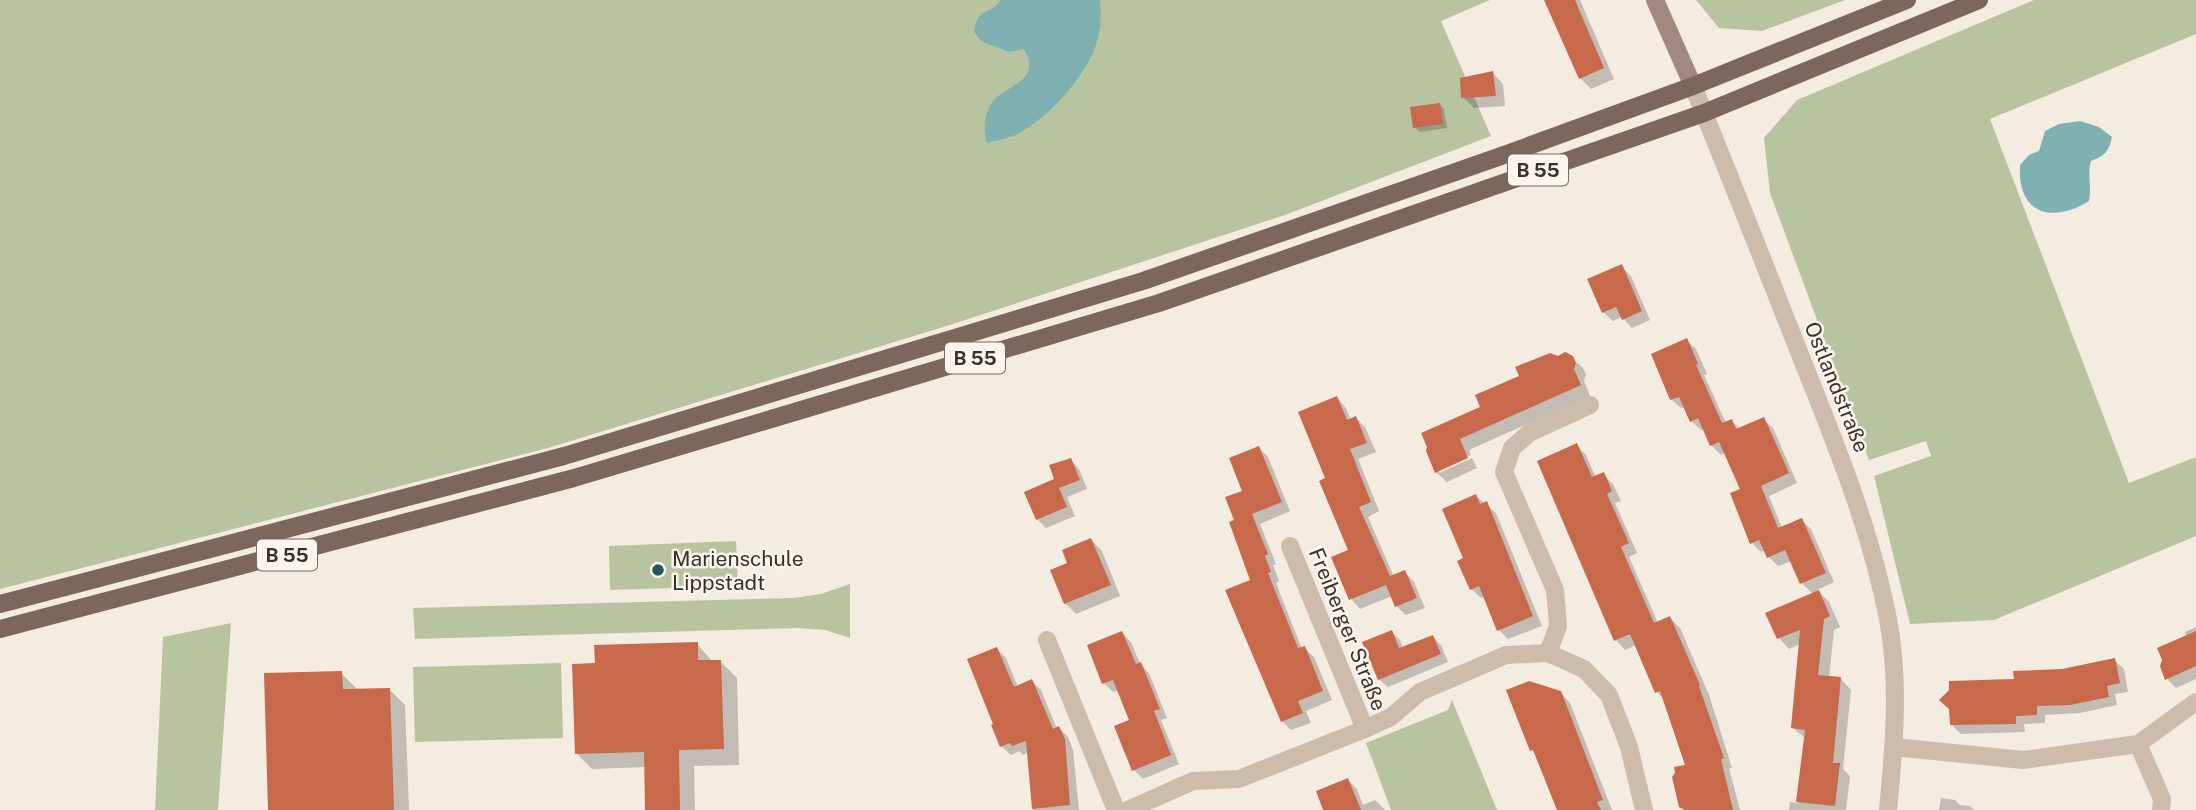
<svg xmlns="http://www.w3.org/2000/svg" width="2196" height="810" viewBox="0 0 2196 810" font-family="'Public Sans',sans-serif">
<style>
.green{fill:#b8c4a0}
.water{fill:#7fb0b2}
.shadow{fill:#0003}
.building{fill:#c8694b}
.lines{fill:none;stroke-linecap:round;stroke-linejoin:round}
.minor{stroke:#cdbbac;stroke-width:18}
.tertiary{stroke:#cdbbac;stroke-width:18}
.secondary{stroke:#a18a7d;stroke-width:18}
.primary{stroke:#7d675c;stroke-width:18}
.poi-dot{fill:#1f5a5e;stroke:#fbf5ee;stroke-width:2.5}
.labels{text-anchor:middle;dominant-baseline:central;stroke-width:5;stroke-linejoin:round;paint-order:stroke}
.shield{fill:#fbf5ee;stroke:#756b66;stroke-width:2}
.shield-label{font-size:19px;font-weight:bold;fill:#3b302b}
.street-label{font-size:21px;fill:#3b302b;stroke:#fbf5ee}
.poi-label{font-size:21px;fill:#3b302b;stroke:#fbf5ee;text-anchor:start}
</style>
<rect width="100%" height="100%" fill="#f4ebe1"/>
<!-- green -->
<path class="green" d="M0,0h1490l-49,21 50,115 -206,79 -332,109 -405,124 -548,141z
M1696,0h149l-83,31 -43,-3z
M2034,0h162v34l-206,85 139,364 67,-26v79l-202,84 -84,4 -36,-148 57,-20 -5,-15 -57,19 -99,-267 -6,-55 33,-38z
M736,541l2,45 -128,4 -1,-44z
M850,584v54l-25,-8 -28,-2 -382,11 -2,-31 381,-10 27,-4z
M231,623l-13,187h-63l8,-173z
M561,663l2,75 -148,4 -2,-75z
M1452,700l45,110h-106l-25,-67 82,-33z"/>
<!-- water -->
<path class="water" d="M1001,0h99c1,13 1,26 -2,38 -9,36 -48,78 -80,96 -9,4 -21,6 -31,9 -4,-12 -3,-28 4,-39 10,-18 53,-21 33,-55l-15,3 -28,-11 -7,-9c4,-27 15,-15 27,-32z
M2080,121l19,6 13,10c-3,14 -7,19 -21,24 -4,13 1,26 -2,40 -37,23 -72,13 -69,-36l9,-10 10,-4 6,-20 14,-7z"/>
<!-- shadow -->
<path class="shadow" d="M1546,0h34l34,79 -23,10 -11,-11z
M1493,73l10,11 2,22 -31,2 -11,-11z
M1439,104l5,5 3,19 -27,4 -5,-5z
M1622,267l9,9 19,44 -18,8 -10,-11 -9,4 -10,-9z
M1686,340l10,9 11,25 -3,1 22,48 5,-2 9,8 23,-10 10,9 24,55 -28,13 13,32 19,-8 10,9 23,53 -17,8 12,12 11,25 -6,3 -5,48 12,1 10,11 -8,79 7,7 -4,34h-57l1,-8 8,1 8,-64 -13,-11 7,-84 -11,5 -10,-11 34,-44 -11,-11 -10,-22 -14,5 -9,-9 -3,-7 -5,2 -9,-9 -10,-54 -16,-37 -5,3 -10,-10 -7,-16 -3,1 -10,-9 -6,-14 -4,1 -10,-9z
M1572,358l11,10 3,6 -2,7 6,15 -121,54 2,5 -32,14v4l33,-15 5,10 -30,14 -11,-10 -9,-21 56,-43z
M1337,398l9,10 5,12 5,-2 9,9 11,25 -18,7 21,52 -11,6 26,60 11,-5 9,10 11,26 -19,7 -10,-9 -4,-10 -32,13 -9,-10 -1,-48 -23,-72z
M1576,445l10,10 10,23 7,-4 10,10 8,17 -6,2 22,50 -8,4 29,66 12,-5 10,10 29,67 23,73h-3l11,42h-55l2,-44 -22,-65 -8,-9 -21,-47 -11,5 -9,-10z
M1259,448l9,9 22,54 -30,13 16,40 -3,1 6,16 -3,2 26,66 2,-1 10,9 18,43 -26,11 5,12 -20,7 -9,-9 -29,-140 -16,-60z
M1071,460l8,9 8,20 -20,8 8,19 -29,12 -9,-9 19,-39z
M1476,496l20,17 46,113 -34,13 -9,-9 -14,-34 -4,2 -10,-9 -5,-30z
M1091,540l11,11 18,45 -44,18 -11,-11 4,-39z
M2196,627v52l-20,9 -9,-9 20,-42 -2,-5z
M1391,632l9,8 3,8 29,-11 9,8 7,17 -60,25 -9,-8z
M1122,633l9,9 9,22 9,9 18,45 -6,2 18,44 -36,15 -9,-9 -2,-49 -13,-31 -6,2 -9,-9z
M697,644l16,18h8l16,16 2,87 -45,1 1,44h-48l-1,-43 -54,2 -16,-16 20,-88z
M997,649l9,9 12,29 14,-6 9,9 16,39 2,-1 9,9 5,13 6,60h-45l-5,-58 -6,3 -4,-4 -8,4 -10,-9z
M2114,660l10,9 4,23 -13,2 2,11 -37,8 -35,2v8l-21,1 1,8 -64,2 -9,-9 63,-44z
M341,673l16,16h32l16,16 4,105h-139z
M1560,692l10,11 42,107h-53l-22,-55 -5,-5z
M1348,780l9,9 6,16 12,-5 10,10h-59z
M1941,798l14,2 5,5 10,1 4,4h-35z"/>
<!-- building -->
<path class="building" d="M1544,0h31l29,68 -25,11z
M1493,71l3,25 -35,2 -1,-20z
M1440,103l3,21 -30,4 -3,-21z
M1622,264l20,47 -20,9 -6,-13 -14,6 -15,-34z
M1687,338l11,26 -2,1 26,58 10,-4 4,10 28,-12 25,56 -28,13 17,42 24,-10 24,55 -26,11 -15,-34 -18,8 -8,-18 -9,4 -20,-51 10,-4 -21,-47 -9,4 -12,-28 -8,4 -11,-25 -9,3 -19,-46z
M1565,352l8,4 3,7 -2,6 7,16 -121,54 8,19 -33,15 -9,-22 1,-4 -6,-14 59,-26 -5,-12 44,-19 -4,-9 35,-14 8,3z
M1337,396l10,24 9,-4 11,27 -17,6 21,53 -12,5 31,69 15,-6 12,28 -22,9 -9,-22 -37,15 -18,-43 17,-7 -29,-69 6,-3 -27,-66z
M1577,443l15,34 12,-5 8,19 -5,3 22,49 -8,4 33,76 16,-7 30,69 -1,1 25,72 -3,1 12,51h-48l-6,-3 -7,-30 3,-4 -1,-6 11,-2 -25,-74 -5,2 -25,-59 -16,7 -77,-180z
M1259,446l23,56 -30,12 16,40 -3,2 6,16 -3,1 30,75 7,-2 18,45 -25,10 5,12 -22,9 -56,-132 25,-10 -21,-58 5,-2 -9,-23 17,-6 -13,-33z
M1071,458l9,22 -21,8 8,19 -31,13 -12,-28 30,-13 -5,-14z
M1476,494l4,10 7,-3 46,115 -36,15 -18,-45 -9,4 -13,-29 6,-3 -21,-49z
M1091,538l20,47 -47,19 -14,-34 17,-7 -5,-13z
M1819,590l11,26 -6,3 -6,56 23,2 -8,86h7l-5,43 -39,-4 9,-72 -14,-2 9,-98 -23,9 -12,-26z
M1392,630l7,18 34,-13 8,19 -63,26 -16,-38z
M1122,631l14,33 5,-2 19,47 -6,2 17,44 -39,16 -18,-45 15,-6 -16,-40 -11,4 -15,-39z
M2196,631v35l-31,14 -5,-14 2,-6 -5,-12z
M698,642v18h23l3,89 -45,1 1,60h-35l-1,-58 -69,2 -3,-90 23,-1 -1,-18z
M997,647l17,40 18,-8 21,50 6,-3 6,13 5,66 -38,4 -6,-68 -14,5 -2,-3 -10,4 -9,-22 2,-1 -26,-65z
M2115,658l5,25 -13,3 2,11 -39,8 -33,1v9l-21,1v8l-66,1 -1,-16 -10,-9 10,-10v-9l65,-2 -1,-8 49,-2z
M342,671l1,18 47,-1 4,122h-126l-4,-137z
M1529,681l32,10 42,109 -6,2 4,8h-44l-24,-60 -3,1 -24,-61z
M1348,778l13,32h-38l-7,-19z"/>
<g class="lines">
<!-- minor -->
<path class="minor" d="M1290,546l75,183
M1047,640l69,170
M1548,653l10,-27 -3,-36 -51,-118 8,-24 17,-15 61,-28
M2138,744l24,55 -1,11
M1894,747l129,13 115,-16 58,-42
M1128,810l65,-29 46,-2 126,-50 26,-12 29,-25 86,-37 42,-2 36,16 25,26 20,52 15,63"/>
<!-- tertiary -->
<path class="tertiary" d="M1693,86c36,88 71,177 106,266 35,88 71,174 89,267 12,62 6,129 0,191"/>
<!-- secondary -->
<path class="secondary" d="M1655,0l38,86"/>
<!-- primary -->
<path class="primary" d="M0,604l564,-148 579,-175 361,-126 189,-69 214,-86
M0,629l574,-151 585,-175 545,-190 275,-113"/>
</g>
<!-- markers -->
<circle class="poi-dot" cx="658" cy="570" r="7"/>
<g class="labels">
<!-- shield labels -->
<g class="shield">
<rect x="1508" y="154.5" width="60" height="31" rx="5"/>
<rect x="945" y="342.5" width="60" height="31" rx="5"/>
<rect x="257" y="539.5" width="60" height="31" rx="5"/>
</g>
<g class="shield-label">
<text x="1538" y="170">B 55</text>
<text x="975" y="358">B 55</text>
<text x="287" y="555">B 55</text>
</g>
<!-- street labels -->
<g class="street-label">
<text transform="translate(1837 387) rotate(68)">Ostlandstraße</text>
<text transform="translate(1348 629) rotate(68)">Freiberger Straße</text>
</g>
<!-- poi labels -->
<g class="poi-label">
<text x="672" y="558">Marienschule<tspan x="672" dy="24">Lippstadt</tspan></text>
</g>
</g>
</svg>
